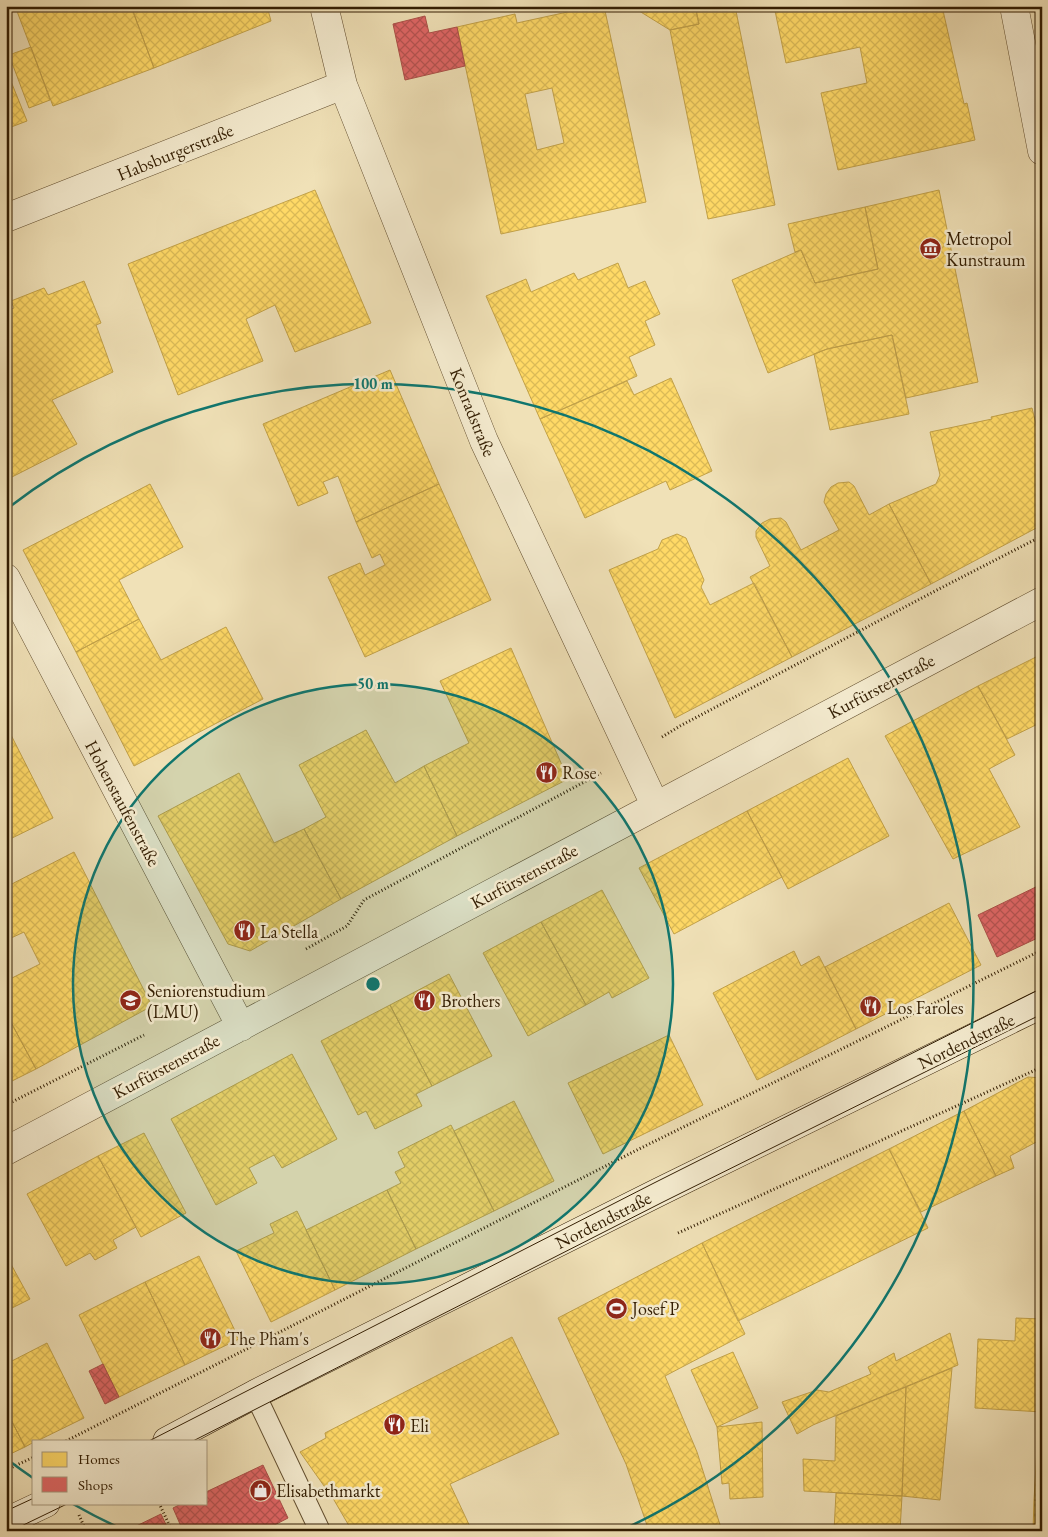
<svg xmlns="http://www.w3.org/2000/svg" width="1048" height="1537" viewBox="0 0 1048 1537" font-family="'EB Garamond',serif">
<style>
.homes{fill:url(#homes-cross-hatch);stroke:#c2a148;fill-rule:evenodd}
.shops{fill:url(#shops-cross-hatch);stroke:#ac5048}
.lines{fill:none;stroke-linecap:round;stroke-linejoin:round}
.lane-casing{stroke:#624e2f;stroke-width:22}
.street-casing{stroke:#624e2f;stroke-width:29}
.secondary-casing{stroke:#321d02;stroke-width:29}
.path{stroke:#321d02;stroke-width:3;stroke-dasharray:1 2.5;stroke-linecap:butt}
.lane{stroke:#f5ecd0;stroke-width:20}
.street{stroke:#f5ecd0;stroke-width:28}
.secondary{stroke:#f5ecd0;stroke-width:28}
.tram{stroke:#321d02;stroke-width:1}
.ring{fill:none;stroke:#0f766e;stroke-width:2.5}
.labels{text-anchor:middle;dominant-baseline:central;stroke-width:5;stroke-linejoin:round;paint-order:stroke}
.street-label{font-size:18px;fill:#321d02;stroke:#f5ecd0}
.poi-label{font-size:18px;fill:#321d02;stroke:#f5ecd0;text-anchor:start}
.centre{fill:#0f766e;stroke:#f5ecd0;stroke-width:2.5}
.ring-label{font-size:15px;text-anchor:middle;font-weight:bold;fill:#0f766e;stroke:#f5ecd0;stroke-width:5;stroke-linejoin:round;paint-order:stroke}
</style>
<defs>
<pattern id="homes-cross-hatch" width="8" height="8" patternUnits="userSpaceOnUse" patternTransform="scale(1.25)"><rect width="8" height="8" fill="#ffd966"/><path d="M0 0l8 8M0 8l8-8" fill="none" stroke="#dbba57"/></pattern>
<pattern id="shops-cross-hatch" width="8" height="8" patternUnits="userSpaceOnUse" patternTransform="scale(1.25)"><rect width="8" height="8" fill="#e06666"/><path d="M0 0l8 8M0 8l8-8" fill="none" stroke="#b65352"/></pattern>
</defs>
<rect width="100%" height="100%" fill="#f0e1b7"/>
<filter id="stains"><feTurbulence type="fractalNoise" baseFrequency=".004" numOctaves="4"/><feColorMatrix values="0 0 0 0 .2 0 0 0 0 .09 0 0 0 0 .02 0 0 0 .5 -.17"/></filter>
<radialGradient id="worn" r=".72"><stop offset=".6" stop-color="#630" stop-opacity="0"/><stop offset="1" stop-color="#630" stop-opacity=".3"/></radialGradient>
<!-- homes -->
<path class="homes" d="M15,6h116l23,62 -101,38z
M131,6h136l4,15 -117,47z
M595,6h9l42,196 -145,32 -44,-207 58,-13 2,9zM552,88l12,55 -27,7 -12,-56z
M631,6h64l4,18 -29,6z
M695,6h40l40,199 -67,14 -38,-189 29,-6z
M774,6h168l22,98 3,-1 8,37 -137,30 -17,-77 46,-10 -7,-36 -74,16z
M31,47l19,53 -21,8 -20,-53z
M6,69l21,52 -21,8z
M315,190l56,133 -76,29 -20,-47 -29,14 17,42 -85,34 -50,-131z
M939,190l39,192 -72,16 -14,-63 -65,14 -59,24 -36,-93 69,-30 14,33 63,-14 -13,-62z
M865,207l13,62 -63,14 -14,-33 -6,2 -7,-28z
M618,263l10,25 17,-7 15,33 -15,7 10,24 -26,12 8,19 -97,43 -54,-123 40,-17 5,13 43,-19 4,7z
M84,281l17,42 -5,2 17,47 -61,28 25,44 -71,36v-169l8,-3 -3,-7 33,-13 4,7z
M892,335l17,79 -79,16 -16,-76 13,-5z
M390,370l49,114 -83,38 -18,-46 -15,6 5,11 -30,13 -35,-82z
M671,378l41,93 -42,19 -4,-9 -81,37 -45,-99 87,-38 7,14z
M1032,408l9,36 -5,2 6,25v54l-111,59 -42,-80 47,-20 4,-9 -10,-43 62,-13 -1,-2z
M849,482l5,4 15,29 20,-11 42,80 -139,73 -42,-80 20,-11 -14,-29v-6l6,-8 8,-4 11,-1 5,4 15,28 38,-20 -15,-28 2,-8 5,-7 7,-4z
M150,484l33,63 -64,33 20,39 -63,33 -53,-102z
M439,484l52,116 -126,57 -37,-80 32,-14 5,12 20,-10 -5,-11 -8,4 -16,-36z
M677,534l9,4 18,42 -3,7 9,18 44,-22 38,74 -117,61 -66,-148 49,-21 4,-9z
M139,619l22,41 65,-33 37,72 -129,67 -58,-114z
M511,648l57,131 -111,57 -33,-70 45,-23 -29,-62z
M1042,654v68l-35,17 -29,-53z
M978,686l37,69 -26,14 31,58 -67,32 -68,-123z
M6,725l47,93 -47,23z
M366,730l29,53 29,-17 33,70 -116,63 -37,-70 22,-12 -27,-52z
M848,758l41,78 -101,53 -41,-78z
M239,773l35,70 30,-14 37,70 -91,52 -22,-7 -70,-128z
M747,811l35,66 -108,57 -35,-66z
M74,852l78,154 -116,63 -30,-56v-32l34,-17 -16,-32 -15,7 -3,-5v-47z
M602,890l47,88 -37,20 -3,-6 -23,13 -45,-83z
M949,903l32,62 -125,64 -31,-62z
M541,922l45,83 -58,31 -45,-83z
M794,951l7,15 18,-10 37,73 -99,51 -44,-87z
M449,974l43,82 -60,30 -42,-81z
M390,1005l42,81 -16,8 6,12 -47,23 -9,-18 -8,4 -37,-74z
M6,1013l30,56 -30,15z
M669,1035l34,70 -100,49 -35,-71z
M292,1054l45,85 -55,29 -8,-13 -25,13 8,15 -41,22 -45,-86z
M1028,1077l14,1v61l-32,17 4,12 -18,8 -32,-65z
M514,1101l40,80 -60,30 -40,-80z
M964,1111l32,65 -75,36 -32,-63z
M451,1125l43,86 -78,38 -29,-59 14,-7 -6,-11 10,-5 -7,-15z
M144,1133l42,80 -45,24 -43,-81z
M889,1149l39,79 -190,93 -36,-78z
M98,1156l38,71 -23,13 4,8 -22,12 -5,-7 -24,13 -39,-72z
M1039,1164h3v98h-5z
M387,1190l29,59 -81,41 -29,-60z
M297,1211l38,79 -64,32 -35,-71 38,-18 -4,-9z
M702,1243l43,91 -80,42 32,76 25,79h-73l-23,-67 -68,-146z
M6,1255l24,44 -24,12z
M199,1256l40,83 -54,26 -40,-83z
M145,1282l40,83 -66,32 -40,-82z
M1016,1318l26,1v93l-67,-4 3,-69 37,2z
M950,1333l8,32 -145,60 -16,9 -15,-32 35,-12 12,2 42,-18 -3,-7 26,-14 2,8z
M512,1337l47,97 -109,50 22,47h-120l-18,-31 -34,-48 26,-14 -1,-5z
M47,1343l37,75 -47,23h-3v1l-9,5 -19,-37v-46z
M733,1352l25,56 -41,19 -26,-57z
M952,1368l-12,132 -38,-4 4,-109z
M906,1387l-4,109 -98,-5 -1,-32 32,2 1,-45z
M6,1410l19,37 -19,9z
M1039,1412h3v89l-8,-1z
M762,1422l1,75 -33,2 -1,-16 -7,1 -5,-57z
M836,1493l66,3 -2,35h-66z
M1034,1500l8,1v30h-9z"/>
<!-- shops -->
<path class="shops" d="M425,16l4,17 28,-6 8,39 -60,14 -12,-56z
M1042,884v52l-45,21 -19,-42z
M103,1364l16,33 -14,7 -16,-33z
M263,1465l25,53 -25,13h-80l-10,-23 10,-5h23v-11z
M161,1514l8,17h-43z"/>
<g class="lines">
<defs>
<path id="lane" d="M255,1394l65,137"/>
<path id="street" d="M324,6l19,79 141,356 171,364
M1014,6l28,145
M6,218l337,-133
M6,578l235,449
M6,1151l1036,-550"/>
<path id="secondary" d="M167,1441l88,-47 404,-202 383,-188
M6,1522l40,-19"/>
</defs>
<!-- lane casing -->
<use href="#lane" class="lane-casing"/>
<!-- street casing -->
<use href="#street" class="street-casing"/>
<!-- secondary casing -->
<use href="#secondary" class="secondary-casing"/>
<!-- path -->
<path class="path" d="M662,737l18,-11 257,-136 105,-54
M306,949l41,-23 17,-26 237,-127
M6,1105l138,-70
M678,1233l364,-166
M66,1441l573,-292 403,-199
M6,1470l28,-13
M159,1503l13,28
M79,1515l7,16"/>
<!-- lane -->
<use href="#lane" class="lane"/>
<!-- street -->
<use href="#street" class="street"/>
<!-- secondary -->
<use href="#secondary" class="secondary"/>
<!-- tram -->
<path class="tram" d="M149,1441l505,-258 388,-195
M193,1441l470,-239 379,-188
M6,1511l28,-13
M11,1531l58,-28"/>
</g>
<!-- distance rings -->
<circle cx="373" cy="984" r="300" fill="#0f766e" fill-opacity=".12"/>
<g class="ring">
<circle cx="373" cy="984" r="300"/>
<path d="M124 1530A600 600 0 0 1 73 1504M33 1478A600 600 0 0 1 8 1460M8 508A600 600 0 1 1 622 1530"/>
</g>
<!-- icons -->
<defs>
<symbol id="museum-disc" viewBox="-11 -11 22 22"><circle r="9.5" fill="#8f2418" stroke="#f5ecd0"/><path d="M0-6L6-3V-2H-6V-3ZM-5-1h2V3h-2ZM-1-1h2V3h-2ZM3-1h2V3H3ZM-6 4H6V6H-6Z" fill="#fff"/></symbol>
<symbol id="restaurant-disc" viewBox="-11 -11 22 22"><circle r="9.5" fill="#8f2418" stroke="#f5ecd0"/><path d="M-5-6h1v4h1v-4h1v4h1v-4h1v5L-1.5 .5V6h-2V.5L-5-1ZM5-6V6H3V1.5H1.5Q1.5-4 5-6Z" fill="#fff"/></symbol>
<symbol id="university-disc" viewBox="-11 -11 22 22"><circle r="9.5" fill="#8f2418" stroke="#f5ecd0"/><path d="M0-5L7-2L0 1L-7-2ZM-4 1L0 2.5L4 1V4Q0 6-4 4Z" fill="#fff"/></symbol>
<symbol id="stadium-disc" viewBox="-11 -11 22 22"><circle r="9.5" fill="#8f2418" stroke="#f5ecd0"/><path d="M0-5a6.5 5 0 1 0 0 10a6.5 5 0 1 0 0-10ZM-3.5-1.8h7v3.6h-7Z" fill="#fff"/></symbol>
<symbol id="shop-disc" viewBox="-11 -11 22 22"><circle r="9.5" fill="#8f2418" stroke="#f5ecd0"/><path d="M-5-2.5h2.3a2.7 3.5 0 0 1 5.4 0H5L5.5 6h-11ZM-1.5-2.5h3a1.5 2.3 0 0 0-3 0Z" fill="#fff"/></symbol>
</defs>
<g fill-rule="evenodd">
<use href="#museum-disc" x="918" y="236" width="25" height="25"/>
<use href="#restaurant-disc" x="534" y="760" width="25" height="25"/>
<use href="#restaurant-disc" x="232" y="918" width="25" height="25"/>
<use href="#university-disc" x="118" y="988" width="25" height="25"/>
<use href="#restaurant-disc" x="412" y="988" width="25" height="25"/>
<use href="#restaurant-disc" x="858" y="994" width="25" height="25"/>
<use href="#stadium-disc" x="604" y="1296" width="25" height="25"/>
<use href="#restaurant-disc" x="198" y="1326" width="25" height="25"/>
<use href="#restaurant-disc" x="382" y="1412" width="25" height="25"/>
<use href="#shop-disc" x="248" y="1478" width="25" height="25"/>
</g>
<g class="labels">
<!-- street labels -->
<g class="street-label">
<text transform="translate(175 152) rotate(-22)">Habsburgerstraße</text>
<text transform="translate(473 412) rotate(68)">Konradstraße</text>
<text transform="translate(881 686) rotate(-28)">Kurfürstenstraße</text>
<text transform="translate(123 803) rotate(62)">Hohenstaufenstraße</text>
<text transform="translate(524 876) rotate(-28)">Kurfürstenstraße</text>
<text transform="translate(966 1041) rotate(-26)">Nordendstraße</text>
<text transform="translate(166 1066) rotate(-28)">Kurfürstenstraße</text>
<text transform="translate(603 1220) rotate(-27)">Nordendstraße</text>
</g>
<!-- poi labels -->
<g class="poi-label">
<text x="946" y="238">Metropol<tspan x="946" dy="21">Kunstraum</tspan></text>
<text x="562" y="772">Rose</text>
<text x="260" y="931">La Stella</text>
<text x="147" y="990">Seniorenstudium<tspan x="147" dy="21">(LMU)</tspan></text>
<text x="441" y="1000">Brothers</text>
<text x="887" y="1007">Los Faroles</text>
<text x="632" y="1308">Josef P</text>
<text x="227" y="1338">The Pham's</text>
<text x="410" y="1425">Eli</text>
<text x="276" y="1490">Elisabethmarkt</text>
</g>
</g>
<circle cx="373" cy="984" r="8" class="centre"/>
<g class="ring-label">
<text x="373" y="389">100 m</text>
<text x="373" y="689">50 m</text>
</g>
<!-- margin -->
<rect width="1048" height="1537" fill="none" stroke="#f0e1b7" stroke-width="25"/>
<rect x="8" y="8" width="1033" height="1522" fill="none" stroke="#321d02" stroke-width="2.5"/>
<rect x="12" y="12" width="1023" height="1512" fill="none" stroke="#321d02"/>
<!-- legend -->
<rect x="32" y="1440" width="175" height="65" fill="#f5ecd0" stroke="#a7997e"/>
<rect x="42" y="1452" width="25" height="15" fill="#ffd966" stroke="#a7997e"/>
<text x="78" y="1464" font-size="15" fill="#321d02">Homes</text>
<rect x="42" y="1477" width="25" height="15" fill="#e06666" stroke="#a7997e"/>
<text x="78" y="1490" font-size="15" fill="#321d02">Shops</text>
<rect width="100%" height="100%" filter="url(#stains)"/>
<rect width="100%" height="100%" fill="url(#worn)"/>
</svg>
